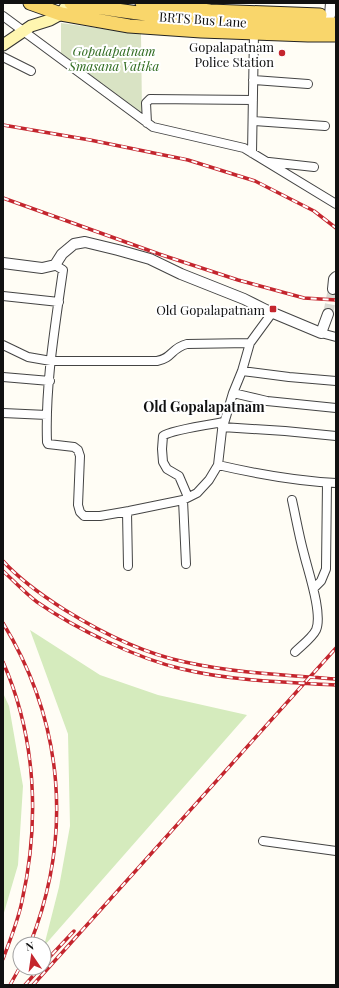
<svg xmlns="http://www.w3.org/2000/svg" width="339" height="988" viewBox="0 0 339 988" font-family="'Playfair Display',serif">
<style>
.green{fill:#d5ebbd}
.cemetery{fill:#d9e3c4}
.lines{fill:none;stroke-linecap:round;stroke-linejoin:round}
.tertiary-tunnel{stroke:#dbdad3;stroke-width:10;stroke-dasharray:10 5;stroke-linecap:butt}
.minor-casing{stroke:#444;stroke-width:10}
.tertiary-casing{stroke:#444;stroke-width:12}
.secondary-casing{stroke:#333;stroke-width:13}
.primary-casing{stroke:#222;stroke-width:15}
.minor{stroke:#fff;stroke-width:8}
.tertiary{stroke:#fff;stroke-width:10}
.secondary{stroke:#fff6b0;stroke-width:11}
.primary{stroke:#f9d66b;stroke-width:13}
.rail-casing{stroke:#c4262e;stroke-width:3.5}
.rail{stroke:#fff;stroke-width:2;stroke-dasharray:6;stroke-linecap:butt}
.poi-dot{fill:#c4262e;stroke:#fff;stroke-width:1.5}
.labels{text-anchor:middle;dominant-baseline:central;stroke-width:4;stroke-linejoin:round;paint-order:stroke}
.street-label{font-size:13px;fill:#111;stroke:#fff}
.poi-label{font-size:13px;fill:#111;stroke:#fff;text-anchor:end}
.park-label{font-size:13px;font-style:italic;fill:#2f6b1f;stroke:#fff}
.neighbourhood-label{font-size:14px;font-weight:bold;fill:#111;stroke:#fff}
</style>
<rect width="100%" height="100%" fill="#fffdf5"/>
<!-- green -->
<path class="green" d="M30,630l70,45 58,20 89,20 -203,231 15,-59 11,-61 -2,-92z
M3,693l6,13 14,80 -5,79 -15,51z"/>
<!-- cemetery -->
<path class="cemetery" d="M61,23l80,11 1,79 -81,-60z"/>
<g class="lines">
<!-- tertiary-tunnel -->
<path class="tertiary-tunnel" d="M328,314l5,-25"/>
<defs>
<path id="minor" d="M3,16l150,111 91,21 92,56
M3,57l28,14
M253,80l55,4
M253,121l72,5
M147,123l-1,-20 4,-4 103,1
M252,153l2,-120
M269,162l45,5
M55,265l8,5c-8,57 -18,115 -16,172l1,2 26,3 4,3 2,6 -2,49 2,7 4,4h16l29,-5 54,-11 14,-7 12,-13 9,-15 4,-35 11,-37 9,-22 8,-28
M3,296l56,6
M321,333l15,4
M3,345l25,12 23,4h106c16,-3 14,-13 30,-17l63,-1 22,-30
M242,371l47,6 47,4
M3,377l47,4
M233,393l34,8 69,7
M3,413l44,2
M222,427l63,4 51,5
M218,465c39,9 78,16 118,18
M188,497l-9,-21 -12,-7 -4,-7 -1,-13 1,-13c7,-6 50,-12 61,-14
M183,500l3,64
M292,500c4,18 7,36 12,54 4,17 19,60 12,76 -4,8 -15,16 -21,22
M127,512l1,54
M314,588l7,-7 5,-12 1,-86
M263,841l73,10"/>
<path id="tertiary" d="M330,15l1,-12
M3,263l39,5 13,-3 7,-11 12,-10 11,-2 33,8 32,9 31,15 63,25 22,11 55,23 7,-19
M333,289l1,-10 2,-2"/>
<path id="secondary" d="M3,45l28,-19 19,-6 11,-6 7,-11"/>
<path id="primary" d="M30,3l31,11 68,12 72,5 107,4h28
M71,3c15,3 30,5 45,7 73,11 146,15 220,14
M142,3l68,8 110,4"/>
</defs>
<!-- minor casing -->
<use href="#minor" class="minor-casing"/>
<!-- tertiary casing -->
<use href="#tertiary" class="tertiary-casing"/>
<!-- secondary casing -->
<use href="#secondary" class="secondary-casing"/>
<!-- primary casing -->
<use href="#primary" class="primary-casing"/>
<!-- minor -->
<use href="#minor" class="minor"/>
<!-- tertiary -->
<use href="#tertiary" class="tertiary"/>
<!-- secondary -->
<use href="#secondary" class="secondary"/>
<!-- primary -->
<use href="#primary" class="primary"/>
<defs>
<path id="rail" d="M3,125l87,15 98,20 67,21 59,30 22,17
M3,198l156,56 79,26 66,18 32,2
M3,561c18,20 40,35 62,49 37,23 77,43 120,52 49,11 100,13 151,17
M3,571c11,10 22,22 34,31 39,27 99,56 145,67 50,12 103,13 154,16
M3,623c61,100 70,213 27,321
M3,662c33,75 37,159 19,239 -4,20 -12,39 -19,58
M44,963l30,-32
M10,985l10,-18
M25,985l15,-17
M33,985l303,-337"/>
</defs>
<!-- rail casing -->
<use href="#rail" class="rail-casing"/>
<!-- rail -->
<use href="#rail" class="rail"/>
</g>
<!-- markers -->
<g class="poi-dot">
<circle cx="282" cy="53" r="4"/>
<rect x="269" y="305" width="8" height="8" rx="2"/>
</g>
<g class="labels">
<!-- street labels -->
<g class="street-label">
<text transform="translate(203 19) rotate(4)">BRTS Bus Lane</text>
</g>
<!-- poi labels -->
<g class="poi-label">
<text x="274" y="46">Gopalapatnam<tspan x="274" dy="15">Police Station</tspan></text>
<text x="265" y="309">Old Gopalapatnam</text>
</g>
<!-- park labels -->
<g class="park-label">
<text x="114" y="50">Gopalapatnam<tspan x="114" dy="15">Smasana Vatika</tspan></text>
</g>
<!-- neighbourhood labels -->
<g class="neighbourhood-label">
<text x="204" y="406">Old Gopalapatnam</text>
</g>
</g>
<!-- border -->
<rect width="339" height="988" fill="none" stroke="#111111" stroke-width="8"/>
<!-- north arrow -->
<g transform="translate(32 956) rotate(347)"><circle r="19" fill="#ffffff" stroke="#a0a0a0"/>
<path d="M0-3L7 15L0 10L-7 15Z" fill="#c4262e"/>
<text y="-6" font-size="11" font-weight="bold" text-anchor="middle" fill="#111111">N</text>
</g>
</svg>
